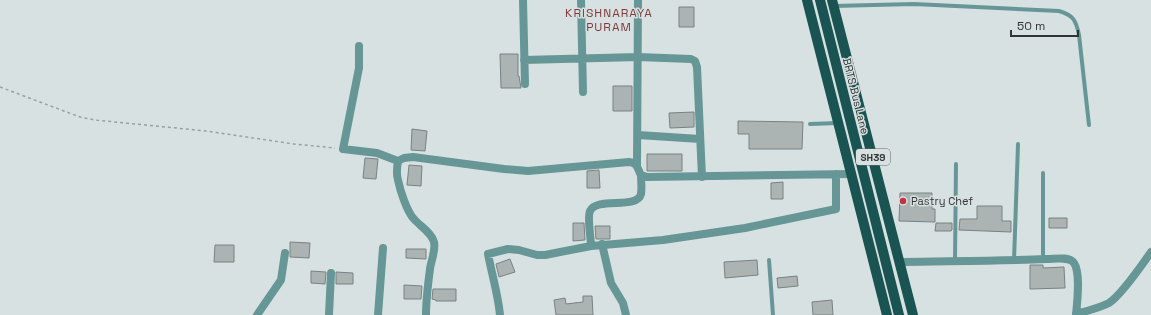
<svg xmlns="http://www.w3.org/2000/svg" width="1151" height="315" viewBox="0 0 1151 315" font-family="'Space Grotesk',sans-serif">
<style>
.building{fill:#abb4b3;stroke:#798281}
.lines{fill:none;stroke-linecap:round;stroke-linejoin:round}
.path{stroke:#99a0a0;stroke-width:1.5;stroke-dasharray:3 3;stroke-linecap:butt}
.lane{stroke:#669796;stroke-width:4}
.street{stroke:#669796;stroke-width:8}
.primary{stroke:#195453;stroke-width:10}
.poi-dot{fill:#c33341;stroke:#d8e1e1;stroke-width:1.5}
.labels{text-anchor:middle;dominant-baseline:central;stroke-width:3;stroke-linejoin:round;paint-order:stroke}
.shield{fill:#d8e1e1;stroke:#646969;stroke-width:1}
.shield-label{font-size:10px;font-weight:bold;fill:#323535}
.street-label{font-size:11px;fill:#323535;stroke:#d8e1e1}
.poi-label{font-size:11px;fill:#323535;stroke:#d8e1e1;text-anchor:start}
.neighbourhood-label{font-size:12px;letter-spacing:1px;fill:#823a3c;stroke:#d8e1e1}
</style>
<rect width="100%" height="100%" fill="#d8e1e1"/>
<!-- building -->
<path class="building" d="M679,7h15v20h-15z
M500,54h18v22h1l2,12h-20z
M613,86h19v25h-19z
M694,112v15l-24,1 -1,-15z
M738,121l65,1 -1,27h-53v-15h-11z
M412,129l15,2 -2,20 -14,-1z
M647,154h35v17h-35z
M365,158l13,1 -2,20 -13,-1z
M409,165l13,1 -1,20 -14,-1z
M599,170l1,18h-13v-17z
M783,182v17h-12v-16z
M900,193h32v16h3v13l-36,-1z
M977,206h25v15h9v11l-52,-2 1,-11h17z
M1049,218h18v10h-18z
M573,223h11l1,17 -12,1z
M936,223h16v7l-1,1h-16z
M595,226h15v13h-14z
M290,242l20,1 -1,15 -19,-1z
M215,245h19v17h-20z
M406,249h20v10l-20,-1z
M510,259l5,13 -16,5 -3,-13z
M757,260l1,15 -33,3 -1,-16z
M1030,265h13v3l21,-1 1,21 -35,1z
M311,271l15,1 -1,12 -14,-1z
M336,272l17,1v11h-17z
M797,276l1,10 -20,2 -1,-10z
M404,285l18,1 -1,13h-17z
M433,289h23v12h-20v-1l-4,-1z
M583,296h9l1,19h-37l-2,-15 11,-2 1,6 17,-2z
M832,300l1,15h-20l-1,-13z"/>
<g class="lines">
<!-- path -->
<path class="path" d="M0,87l80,30 15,3 111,11 88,13 41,4"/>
<!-- lane -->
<path class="lane" d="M833,6l81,-2 145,7c14,4 17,9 20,24l10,90
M810,124l28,-1
M1043,259v-86
M769,260l4,55
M955,261l1,-97
M1014,261l4,-117"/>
<!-- street -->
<path class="street" d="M523,0l2,84
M581,0l2,92
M359,46v22l-16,81 34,4 21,8
M524,60l114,-3 53,2 4,2 2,6 5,110
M638,135l62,4
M637,165l1,-165
M602,244l9,39 12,20 3,12
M591,246c0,-8 -4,-29 -1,-35 7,-15 47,-1 51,-17 1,-6 0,-13 0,-19
M900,262c49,-1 98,-1 147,-3 8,0 22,-3 27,4 7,10 3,40 2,52
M1076,314c11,-3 23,-6 33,-11 12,-8 33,-38 42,-51
M257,315l24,-35 4,-27
M329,315l2,-42
M378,315l5,-67
M426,315c0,-15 2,-31 4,-46 1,-9 6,-18 4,-27 -2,-9 -14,-16 -20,-23 -7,-7 -14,-29 -16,-39 -2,-6 -1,-13 0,-19l6,-3 9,-1 91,12 24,2 101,-9c9,1 8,6 12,13l6,2 204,-3
M500,315c-2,-21 -8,-40 -12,-61l20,-5 11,1 18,5h8l46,-9 72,-6 82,-12 91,-19v-35"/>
<!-- primary -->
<path class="primary" d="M807,0l80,315
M820,0l79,315
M832,0l81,315"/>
</g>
<!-- markers -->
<circle class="poi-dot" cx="903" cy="201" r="4"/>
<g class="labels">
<!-- shield labels -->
<rect class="shield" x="856" y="149" width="34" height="16" rx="3"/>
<g class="shield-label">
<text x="873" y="157">SH39</text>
</g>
<!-- street labels -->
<g class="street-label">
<text transform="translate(856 96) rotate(76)">BRTS Bus Lane</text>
</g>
<!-- poi labels -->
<g class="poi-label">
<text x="911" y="201">Pastry Chef</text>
</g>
<!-- neighbourhood labels -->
<g class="neighbourhood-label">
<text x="609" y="13">KRISHNARAYA<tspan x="609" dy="14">PURAM</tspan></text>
</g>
</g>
<!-- scale -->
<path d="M1011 30v6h67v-6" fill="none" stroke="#323535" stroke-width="2"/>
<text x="1017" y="30" font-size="12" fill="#323535" stroke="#d8e1e1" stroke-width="3" paint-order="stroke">50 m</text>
</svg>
